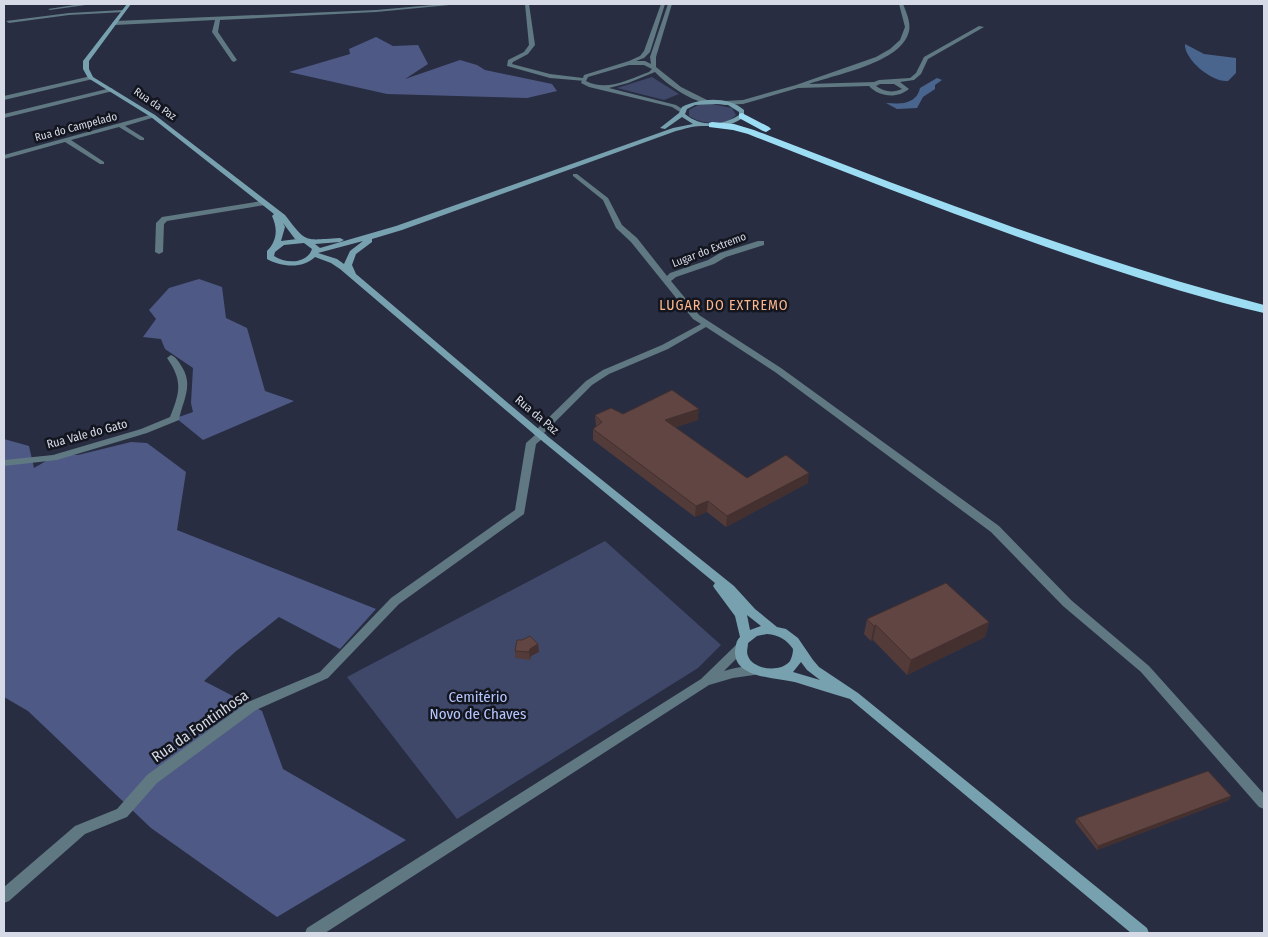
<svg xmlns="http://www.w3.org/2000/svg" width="1268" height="937" viewBox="0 0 1268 937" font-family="'Fira Sans Condensed',sans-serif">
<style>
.green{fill:#3f4868}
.forest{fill:#4e5a85}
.water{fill:#4a658d}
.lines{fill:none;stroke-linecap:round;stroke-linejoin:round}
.minor{fill:#5f7881;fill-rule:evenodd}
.tertiary{fill:#5f7881;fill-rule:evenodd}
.secondary{fill:#78a1af;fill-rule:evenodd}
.motorway{fill:#9dddf4;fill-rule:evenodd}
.wall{fill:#533b3a}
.shaded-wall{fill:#43302f}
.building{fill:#604543;stroke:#43302f}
.labels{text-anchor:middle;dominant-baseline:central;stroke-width:5;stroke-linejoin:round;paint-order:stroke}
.far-street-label{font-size:11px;fill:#d6dae7;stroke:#13161f}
.street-label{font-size:12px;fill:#d6dae7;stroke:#13161f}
.neighbourhood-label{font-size:14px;letter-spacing:1px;fill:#fdb68c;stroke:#13161f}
.near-park-label{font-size:15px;fill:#b5c5fe;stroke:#13161f}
.near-street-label{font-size:15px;fill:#d6dae7;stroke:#13161f}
</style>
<rect width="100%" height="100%" fill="#282d42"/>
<!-- green -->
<path class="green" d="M652,77l27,17 -15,6 -47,-12z
M712,104l20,4 4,7c-10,12 -36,9 -47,1v-6l9,-5z
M605,541l116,104 -23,23 -241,151 -110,-142z"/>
<!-- forest -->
<path class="forest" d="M376,37l17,9 25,-1 10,19 -23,15 55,-19 17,5 8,5 67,14 5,7 -30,7 -140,-4 -98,-22 61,-18 -1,-5z
M199,279l23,8 4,31 21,10 18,63 29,10 -91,39 -27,-22 17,-6 -2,-9 2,-35 -28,-19 -4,-10 -18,-2 13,-18 -7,-9 20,-22z
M4,439l25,7 5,22 24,-14 20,1 53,-13 16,1 39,29 -9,58 199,79 -36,40 -61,-32 -44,35 -31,29 58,30 21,58 123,71 -129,77 -126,-89 -123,-117 -24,-14z"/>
<!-- water -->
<path class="water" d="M1185,44l19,10 32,4v15l-8,8c-15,2 -44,-21 -43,-37z
M937,78l5,2 -7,5v4l-12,8 -6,11 -20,1 -11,-6c14,1 30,2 34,-15z"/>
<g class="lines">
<!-- minor -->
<path class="minor" d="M81,4h12l-43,6 -2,-1z
M444,4h16l-84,8 -156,8 -2,12 19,28 -3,2 -2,-1 -20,-29 3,-12 -100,5 -3,-2 3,-2 261,-11z
M525,4h4l6,41 -7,9 -15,8 -1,2 38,10 33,4 2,1v2l-35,-3 -43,-12 1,-6 16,-8 5,-7z
M899,4h4c3,8 8,18 6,27 -7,32 -73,43 -100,53l65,-2 5,-2 31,-2 6,-5 8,-16 55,-31 5,1 -56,32 -7,15 -7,6 -14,2 9,7c-12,10 -30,8 -40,-3l-71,2 -55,16 -19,1 -3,-2 3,-2 19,-1 53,-15 80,-28 14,-8 10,-9 5,-13zM880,84h14l8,5c-9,4 -18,3 -26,-3z
M123,10l2,2 -56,3 -60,8 -3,-2 63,-8z
M91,76l2,1v2l-89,21v-4z
M111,88l2,1v2l-109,27v-4z
M153,114l3,2 -1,1 -30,9 19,12v2h-4l-21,-13 -48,13 33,22v2h-4l-35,-22 -61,17v-4z
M573,174h4l31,24 14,27 15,13 30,38 3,-3 38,-13 12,-7 38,-12h6v4l-38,12 -12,7 -38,13 -5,4 28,34 82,53 218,158 72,74 78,66 115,128v15l-5,-2 -118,-135 -78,-66 -72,-74 -216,-160 -69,-45 -38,22 -59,25 -17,11 -48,48 3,2 -11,9 -12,70 -125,90 -71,74 -72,32 -99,73 -30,34 -42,17 -76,67 -5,2v-16l71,-61 42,-17 30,-34 101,-73 72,-30 71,-74 124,-88 11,-67 9,-8 -2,-2 2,-2 51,-50 17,-11 59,-25 39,-21 -8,-5 -62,-77 -15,-14 -13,-28 -30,-24z
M262,201l4,2 -1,2 -98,16 -3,3 -1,28 -4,2 -4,-2 1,-29 6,-6z
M171,355c5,2 8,7 11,12 12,19 0,35 -3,53l-32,13 -90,27 -53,6v-6l49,-5 88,-26 29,-12c10,-25 13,-36 -3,-59z"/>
<!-- tertiary -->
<path class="tertiary" d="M661,4h4l-15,48 -6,6 -8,3h9l6,3 -1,-7 18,-53h4l-16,53v10l25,20 28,14v2c-16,0 -43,-19 -54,-31l-27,11 -19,5 67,17 8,5v2h-4l-8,-5 -83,-20 -8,-4 3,-8 45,-14 11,-5 4,-5zM629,65h15l8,4 -3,3c-20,7 -42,20 -63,9l2,-4z
M740,643l4,2 2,3 -2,3 -20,20c11,-3 26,-7 37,-3l2,3 -2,3 -28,4 -24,7 -384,248h-20l2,-5 394,-249 35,-34z"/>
<!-- secondary -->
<path class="secondary" d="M127,4h4l-42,57v8l4,8 62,38 130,100c22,29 19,25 55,23l4,2 -4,2 -25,2 5,4 76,-22 277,-98 20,-4 -11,-7 -17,12 -5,-1 19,-15 3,-6c18,-9 46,-11 62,3v7c-15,11 -26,9 -43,9 -8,0 -17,3 -25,5l-274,99 -30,9v3l-16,12 -4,11 4,9 185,157 193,155 21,23 22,18 9,2 12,9 15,22 6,7 39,26 289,235 2,5h-18l-281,-234c-18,-5 -35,-11 -52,-16 -18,-6 -64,-3 -63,-32 1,-6 1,-10 5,-14l-5,-21 -20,-27 -2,-3 2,-3 -180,-148 -195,-166 -9,-6 -16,-6c-12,12 -34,10 -48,2v-8c10,-10 11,-22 5,-35l2,-2 -123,-97 -63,-39 -5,-9v-8zM717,104l11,1 11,7v3c-16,11 -39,12 -54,-1l2,-5 8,-4zM283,223l12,16h2l-16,2 4,-14zM363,241l-13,10 -6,13 -7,-5 -19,-6zM304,243l8,6c-5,15 -26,15 -38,7l1,-4 9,-7zM747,615l14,11 -11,4zM767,634c12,1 20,6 26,15 0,4 -1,8 -3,12 -9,12 -37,9 -42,-5 -2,-4 0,-9 0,-13l9,-7zM801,662l6,8 13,10 -27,-8z"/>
<!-- motorway -->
<path class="motorway" d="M742,113l27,14 2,2 -5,3 -3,-1 -24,-13v-4z
M712,122l22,2 20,6c168,65 336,130 510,175v8c-56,-13 -113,-31 -168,-49 -117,-39 -233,-85 -348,-130l-15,-4 -24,-3v-4z"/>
</g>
<!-- wall -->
<path class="wall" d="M623,414l75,6 -23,7 72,51 61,5 -82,44 -19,-15 -12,5 -102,-77v-11l3,-3 -1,-11z
M867,619l122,3 -4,15 -78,38 -34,-35 -2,1 -7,-7z
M538,644l1,8 -8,4 -1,4 -15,-2v-7z
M1229,800l-132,50 -22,-28 2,-4z"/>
<!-- shaded-wall -->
<path class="shaded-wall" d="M699,409l-1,11 -33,11v-11z
M809,473l-1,10 -82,44 1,-11z
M708,501l-1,11 -12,5 1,-11z
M989,622l-4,15 -78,38 4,-15z
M876,625l-3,15 -2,1 3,-15z
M538,644l1,8 -8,4 -1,4 -1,-8 1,-3z
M1231,796l-2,4 -132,50 1,-4z"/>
<!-- building -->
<path class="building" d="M672,390l27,19 -34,11 82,58 39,-23 23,18 -82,43 -19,-15 -12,5 -103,-77 9,-7 -7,-7 16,-7 12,6z
M946,583l43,39 -78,38 -35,-35 -2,1 -7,-7z
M530,636l8,8 -8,5 -1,3 -14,-1 2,-11h5z
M1208,771l23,25 -133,50 -21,-28z"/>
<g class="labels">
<!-- far-street labels -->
<g class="far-street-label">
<text transform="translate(155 104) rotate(34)">Rua da Paz</text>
<text transform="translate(76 127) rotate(-15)">Rua do Campelado</text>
<text transform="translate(709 250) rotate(-21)">Lugar do Extremo</text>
</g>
<!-- street labels -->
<g class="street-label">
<text transform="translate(537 415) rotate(40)">Rua da Paz</text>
<text transform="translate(87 434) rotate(-15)">Rua Vale do Gato</text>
</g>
<!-- neighbourhood labels -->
<g class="neighbourhood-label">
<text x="724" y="305">LUGAR DO EXTREMO</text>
</g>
<!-- near-park labels -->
<g class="near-park-label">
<text x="478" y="697">Cemitério<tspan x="478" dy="17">Novo de Chaves</tspan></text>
</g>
<!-- near-street labels -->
<g class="near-street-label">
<text transform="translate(200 726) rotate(-35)">Rua da Fontinhosa</text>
</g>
</g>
<!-- border -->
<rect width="1268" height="937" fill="none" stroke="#d6dae7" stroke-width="10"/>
</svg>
